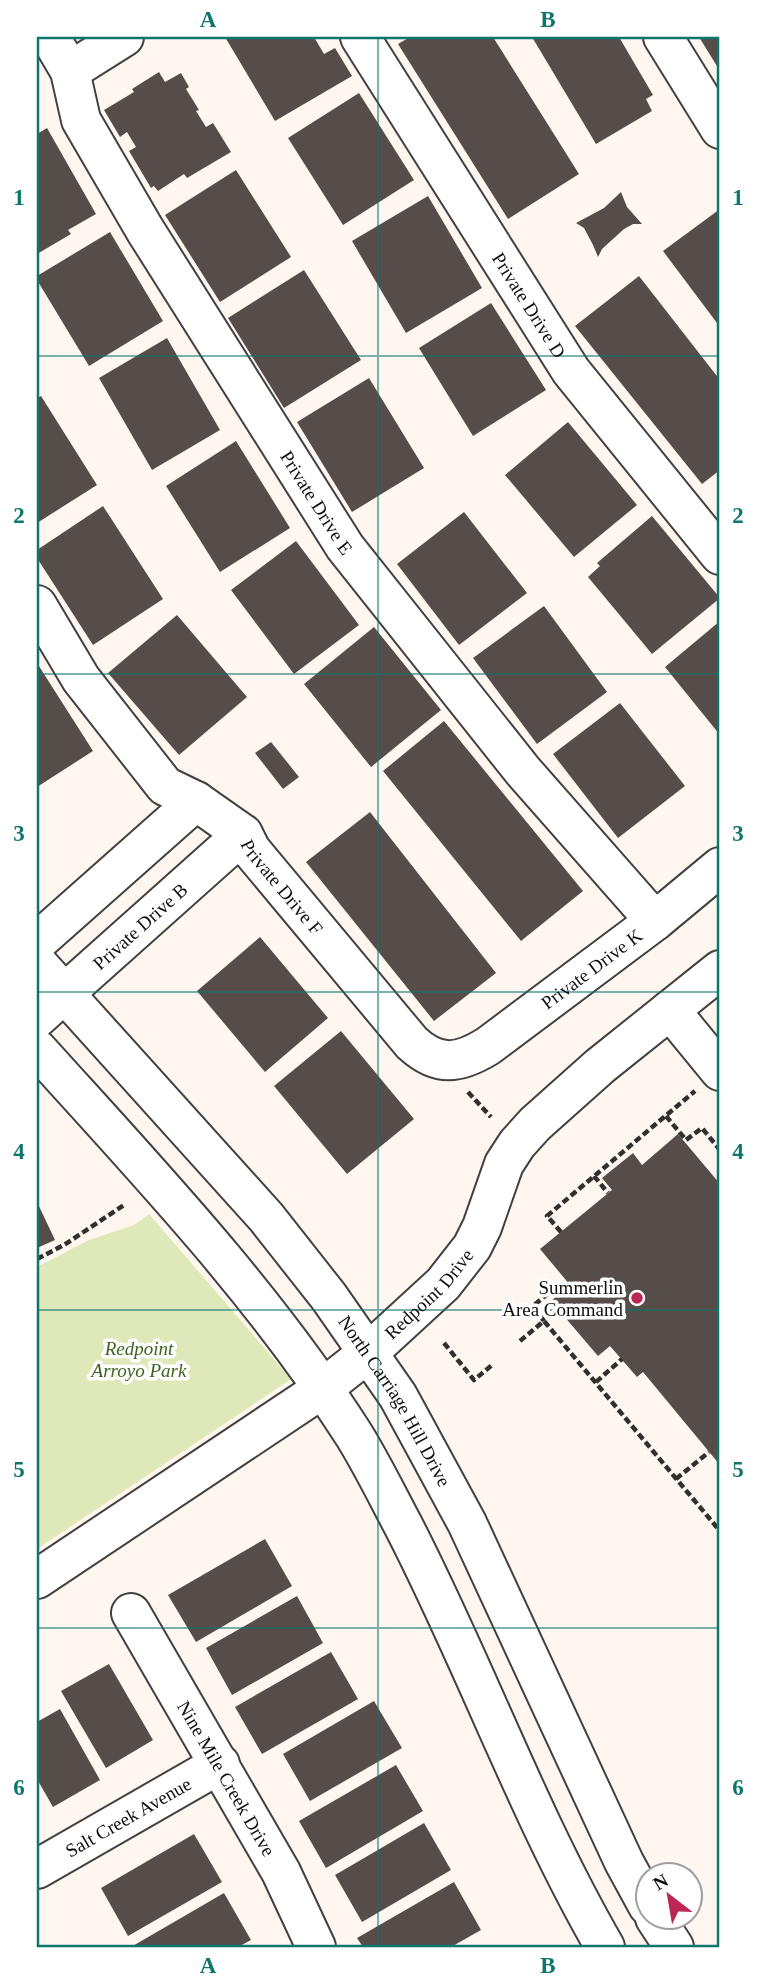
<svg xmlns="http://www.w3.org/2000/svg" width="757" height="1984" viewBox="0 0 757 1984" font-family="'Times New Roman',serif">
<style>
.green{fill:#dee8b9}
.building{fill:#564c4a}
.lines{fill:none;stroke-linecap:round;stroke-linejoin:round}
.minor-casing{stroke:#414141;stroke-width:42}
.path{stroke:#303030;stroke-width:4.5;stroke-dasharray:7 3.5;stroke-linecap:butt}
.minor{stroke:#fff;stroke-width:38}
.grid{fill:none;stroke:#0f766e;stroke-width:2;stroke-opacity:0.55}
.poi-dot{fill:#bb2854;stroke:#fff;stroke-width:2.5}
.labels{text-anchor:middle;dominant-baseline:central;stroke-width:7;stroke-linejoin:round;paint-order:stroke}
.street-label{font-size:19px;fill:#0e0e0e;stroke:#fff}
.poi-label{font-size:19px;fill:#0e0e0e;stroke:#fff;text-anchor:end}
.park-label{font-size:19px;font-style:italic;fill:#3f641f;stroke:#fff}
.neatline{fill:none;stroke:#0f766e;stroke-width:2.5}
.grid-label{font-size:23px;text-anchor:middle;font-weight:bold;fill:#0f766e}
</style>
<rect width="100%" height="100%" fill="#fff7ef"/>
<!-- green -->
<path class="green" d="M149,1214l142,165 -254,170v-282l52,-27 45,-15z"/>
<!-- building -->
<path class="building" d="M225,37h89l10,17 11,-6 17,28 -77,45z
M410,37h83l86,137 -71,45 -110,-175z
M532,37h87l34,58 -7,4 6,12 -56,33z
M699,37h21v34z
M159,72l6,10 16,-9 8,14 -3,2 13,21 -3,1 10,16 7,-4 18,29 -44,26 -3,-4 -26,17 -4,-5 -3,2 -22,-37 7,-4 -9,-15 -7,5 -16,-27 30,-18 -2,-3z
M359,93l55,87 -71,45 -55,-87z
M47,128l49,86 -28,16 3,4 -34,20v-120z
M236,170l55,87 -71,45 -55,-87z
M621,192l6,15 15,17h-9l-9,5 -22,20 -4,8 -5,-12 -9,-17 -8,-5 28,-15z
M428,196l54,92 -76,45 -54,-92z
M720,209v118l-57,-76z
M110,232l53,89 -74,45 -52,-86v-4z
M304,270l57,90 -77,48 -56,-90z
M639,276l81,104v90l-18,14 -127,-158z
M491,303l55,87 -73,46 -54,-88z
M167,338l53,92 -68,40 -53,-92z
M369,378l55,90 -72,44 -55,-90z
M41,396l56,89 -60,38v-125z
M568,422l69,83 -63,52 -69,-82z
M236,441l54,87 -70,44 -54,-86z
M103,506l60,93 -70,46 -56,-87v-8z
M464,512l63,81 -68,52 -62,-81z
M652,516l68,82 -68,56 -64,-77 12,-11 -3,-3z
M296,541l63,84 -65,49 -63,-84z
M544,606l63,86 -70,52 -64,-86z
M177,615l70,82 -68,58 -71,-82z
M720,621v114l-55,-68z
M374,627l67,83 -70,57 -67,-83z
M37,663l56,88 -56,36z
M620,703l65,83 -67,52 -65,-84z
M444,721l139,170 -62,50 -138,-170z
M271,742l28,35 -16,12 -28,-36z
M370,812l126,161 -62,48 -128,-159z
M260,937l68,81 -63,54 -68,-81z
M341,1031l73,88 -67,55 -73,-88z
M678,1134l42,50v281l-77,-93 -6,5 -27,-31 -12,10 -47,-55 19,-16 -30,-36 72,-59 -10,-12 31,-25 9,12z
M37,1202l18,38 -18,8z
M265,1539l27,47 -96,56 -28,-47z
M297,1596l26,47 -91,52 -26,-47z
M331,1652l27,47 -96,55 -27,-47z
M109,1664l44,76 -47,28 -45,-77z
M374,1701l28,47 -92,53 -27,-47z
M60,1709l40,71 -47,27 -16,-28v-57z
M396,1765l27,46 -97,57 -27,-47z
M424,1823l27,47 -89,52 -27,-47z
M194,1834l28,48 -94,54 -27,-48z
M454,1882l27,48 -30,17h-88l-6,-9z
M224,1893l27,47 -13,7h-107z"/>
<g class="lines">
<defs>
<g id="minor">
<path id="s1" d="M50,37l20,34 11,49 64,110 200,317 178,224 132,150"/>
<path id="s2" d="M360,37l211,334 149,184"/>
<path d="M663,37l57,92"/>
<path d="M70,71l54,-34"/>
<path id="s3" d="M37,605l44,74 84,107 31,15 47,33 8,16 161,193c26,24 47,21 76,3l167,-125 65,-54"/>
<path d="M37,942l159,-141"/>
<path id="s4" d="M37,963l229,254 63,80 69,99 69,127 157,339 24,44"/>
<path d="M670,1010l50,61"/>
<path id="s5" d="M37,1018l206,-184"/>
<path d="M37,1049c112,124 227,245 317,386 18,29 33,60 49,90 72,139 124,287 202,422"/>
<path id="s6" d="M37,1579l285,-190 47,-37 74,-68 29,-37 10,-20 22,-63 13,-20 18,-20 65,-58 120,-96"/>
<path id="s7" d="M131,1613l150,259 35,75"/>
<path id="s8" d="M37,1869l183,-105"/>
<path d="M655,1918l19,29"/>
</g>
</defs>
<!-- minor casing -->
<use href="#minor" class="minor-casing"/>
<!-- path -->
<path class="path" d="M468,1092l23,25
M666,1116l20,24 16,-12 18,22
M594,1176l14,17
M561,1232l-14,-16 148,-125
M37,1259l27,-14 60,-40
M544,1321l-11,-15 19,-16 4,6
M520,1341l24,-20 176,210
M444,1343l30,37 18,-15
M596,1382l26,-23
M676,1479l33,-27"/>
<!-- minor -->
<use href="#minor" class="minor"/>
</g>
<!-- grid -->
<path class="grid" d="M378,37v1910M37,356h683M37,674h683M37,992h683M37,1310h683M37,1628h683"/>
<!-- markers -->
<circle class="poi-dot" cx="637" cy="1298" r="7"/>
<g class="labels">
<!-- street labels -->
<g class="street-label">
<text stroke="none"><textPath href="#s2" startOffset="317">Private Drive D</textPath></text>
<text stroke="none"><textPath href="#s1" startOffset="539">Private Drive E</textPath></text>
<text stroke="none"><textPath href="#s3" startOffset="380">Private Drive F</textPath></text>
<text stroke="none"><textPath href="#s5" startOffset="138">Private Drive B</textPath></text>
<text stroke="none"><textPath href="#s3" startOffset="796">Private Drive K</textPath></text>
<text stroke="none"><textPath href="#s6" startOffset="486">Redpoint Drive</textPath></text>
<text stroke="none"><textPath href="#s4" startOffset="567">North Carriage Hill Drive</textPath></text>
<text stroke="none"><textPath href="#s7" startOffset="191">Nine Mile Creek Drive</textPath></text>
<text stroke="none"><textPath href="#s8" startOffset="105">Salt Creek Avenue</textPath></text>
</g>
<!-- poi labels -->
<g class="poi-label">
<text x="623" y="1287">Summerlin<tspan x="623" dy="22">Area Command</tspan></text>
</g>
<!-- park labels -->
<g class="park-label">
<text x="139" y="1348">Redpoint<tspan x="139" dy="22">Arroyo Park</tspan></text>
</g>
</g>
<!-- border -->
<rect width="757" height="1984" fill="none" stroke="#ffffff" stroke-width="77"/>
<!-- north arrow -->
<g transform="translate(669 1896) rotate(329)"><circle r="33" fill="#ffffff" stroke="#9f9f9f" stroke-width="2"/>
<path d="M0-5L12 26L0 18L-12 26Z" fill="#bb2854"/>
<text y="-10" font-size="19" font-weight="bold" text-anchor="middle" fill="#0e0e0e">N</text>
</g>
<rect x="38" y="38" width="680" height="1908" class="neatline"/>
<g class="grid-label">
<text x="208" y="27">A</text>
<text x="548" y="27">B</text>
<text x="19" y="205">1</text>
<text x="738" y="205">1</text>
<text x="19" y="523">2</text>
<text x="738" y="523">2</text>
<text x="19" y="841">3</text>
<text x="738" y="841">3</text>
<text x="19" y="1159">4</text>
<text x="738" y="1159">4</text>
<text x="19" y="1477">5</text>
<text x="738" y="1477">5</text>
<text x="19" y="1795">6</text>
<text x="738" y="1795">6</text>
<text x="208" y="1973">A</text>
<text x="548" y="1973">B</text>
</g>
</svg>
